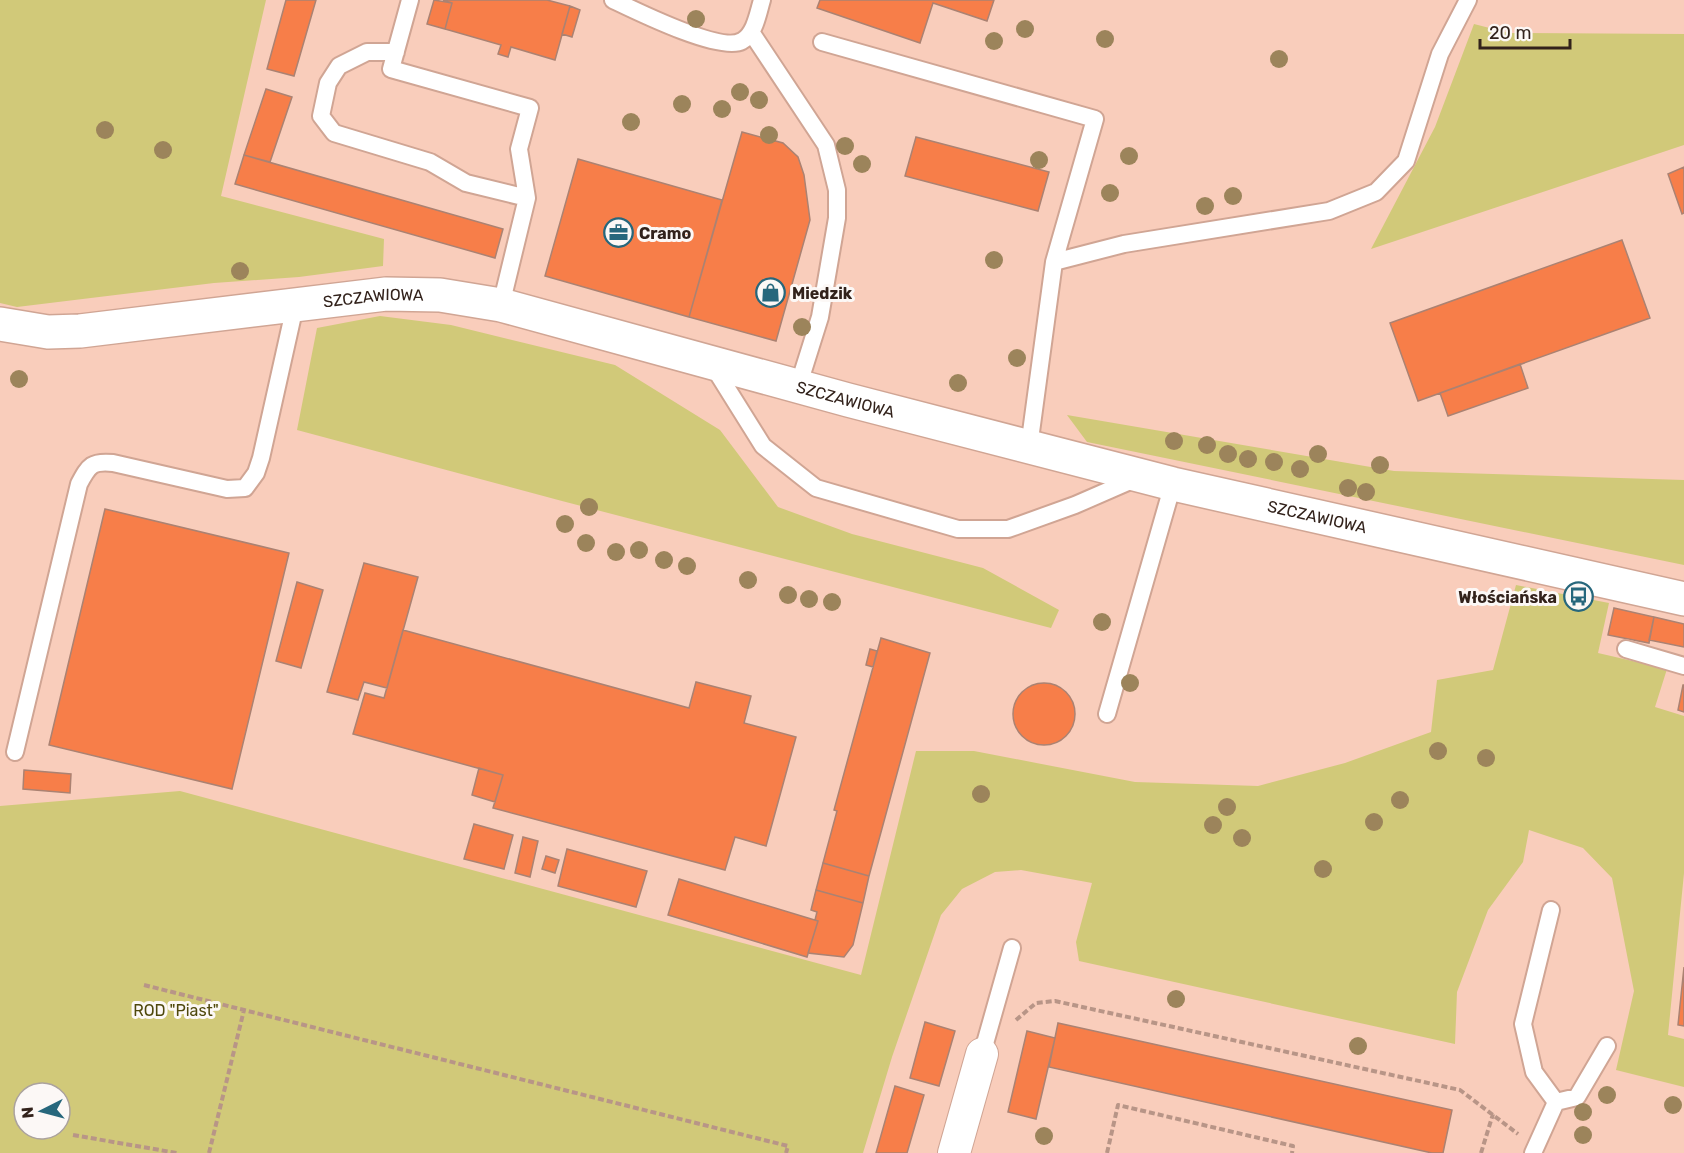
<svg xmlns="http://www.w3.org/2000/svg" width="1684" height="1153" viewBox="0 0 1684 1153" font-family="Rubik,sans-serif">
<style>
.green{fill:#d1c979;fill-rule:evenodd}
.building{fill:#f77e49;stroke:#ab8272;stroke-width:1.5}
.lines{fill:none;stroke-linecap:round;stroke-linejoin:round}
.service-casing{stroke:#d0a594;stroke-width:20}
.minor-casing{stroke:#d0a594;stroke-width:34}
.tertiary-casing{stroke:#d0a594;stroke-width:36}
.path{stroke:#b89587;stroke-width:4;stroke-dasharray:6 3;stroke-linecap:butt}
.service{stroke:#fff;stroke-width:16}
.minor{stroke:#fff;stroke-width:32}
.tertiary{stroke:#fff;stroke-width:33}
.tree{fill:#9c845b}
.labels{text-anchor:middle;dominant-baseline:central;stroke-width:6;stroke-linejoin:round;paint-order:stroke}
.poi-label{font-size:16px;font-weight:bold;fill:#32221b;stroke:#fcf8f6;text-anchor:start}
.street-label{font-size:16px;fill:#32221b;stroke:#fcf8f6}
.park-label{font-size:16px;fill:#4f480c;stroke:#fcf8f6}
</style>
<rect width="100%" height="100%" fill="#f9cdbb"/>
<!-- green -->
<path class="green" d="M0,0h266l-45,196 163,43 -1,27 -84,11 -85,6 -197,24 -17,-4z
M1474,24l35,9 175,1v111l-313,104 64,-122z
M380,316l71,9 164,40 105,65 58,77 74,27 131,34 76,42 -8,18 -489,-127 -265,-71 20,-102z
M1067,415l327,56 290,9v85l-597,-123z
M1516,585l93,18 -11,50 69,16 -12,38 29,9v157l-16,162 16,4v48l-68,-17 18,-79 -22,-113 -29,-30 -54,-18 -6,32 -35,48 -31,82 -2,52 -376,-83 -3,-19 16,-59 -71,-13 -26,2 -33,17 -21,26 -49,142 -29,96h-863v-347l180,-15 681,184 55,-224h58l161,31 123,4 87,-23 86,-31 6,-52 56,-10zM24,1093h36v36h-36z"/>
<!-- building -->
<path class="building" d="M286,0h30l-22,76 -27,-7z
M434,0l18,3 -7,26 -18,-5z
M443,0h104l23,6 -15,54 -44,-13 -3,10 -10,-3 3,-9 -56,-16 7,-26z
M820,0h174l-7,21 -54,-18 -13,40 -103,-35z
M570,6l10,4 -8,27 -10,-3z
M266,89l26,8 -22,65 -26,-7z
M742,132l41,11 15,14 6,18 6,45 -34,121 -87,-24z
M916,137l133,35 -11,39 -133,-35z
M244,155l259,74 -8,29 -260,-74z
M578,159l144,41 -33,117 -144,-41z
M1684,167v46l-2,1 -14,-40z
M1622,240l28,78 -232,83 -28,-78z
M1520,364l8,24 -80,28 -8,-23z
M105,509l184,44 -57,236 -183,-44z
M364,563l54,14 -31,111 -23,-6 -6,18 -31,-8z
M297,582l26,8 -22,78 -25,-7z
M1614,608l40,9 -5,26 -41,-8z
M1654,617l30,7v23l-35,-7z
M403,630l286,78 7,-26 55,14 -7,27 52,14 -30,109 -31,-9 -10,33 -232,-62 10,-33 -150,-41 12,-41 19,5z
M881,638l49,15 -61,223 -46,-13 14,-52 -3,-1z
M870,649l7,2 -4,16 -7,-2z
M1013 714a31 31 0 1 1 62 0a31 31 0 1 1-62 0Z
M1683,685h1v27l-6,-2z
M479,768l24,7 -8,27 -23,-7z
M24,770l47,4 -1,19 -47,-4z
M474,824l39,11 -9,34 -40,-10z
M523,837l15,4 -8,36 -15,-4z
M567,849l80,22 -11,36 -78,-21z
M546,856l13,4 -4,13 -13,-4z
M823,863l46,13 -6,27 -47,-13z
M679,879l139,42 -11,36 -139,-42z
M816,890l47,13 -10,42 -9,12 -36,-4 10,-32 -3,-1 2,-8 -6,-2z
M1684,967v59l-6,-1z
M925,1022l30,9 -16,55 -29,-8z
M1058,1023l394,87 -9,43h-11l-383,-86z
M1027,1031l28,7 -19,81 -28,-7z
M895,1086l29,9 -17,58h-31z"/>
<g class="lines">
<defs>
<path id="service" d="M410,0l-19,69 139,39 -11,41 8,49 -26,107
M613,0c23,11 108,53 129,41 13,-7 16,-28 20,-41
M751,32l75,113 11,45v28l-17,99 -22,70
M822,42l273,77 -41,143 -25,185
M396,52h-29l-28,14 -11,17 -7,33 13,17 96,29 36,21 61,15
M1054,262l70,-18 205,-33 47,-19 30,-31 34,-107 28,-54
M713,366l50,80 53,42 142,41h50l67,-24 62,-27
M1626,649l58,17
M1107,714l66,-230
M15,752l64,-268c10,-19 13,-23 34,-21l114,26 18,-1 11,-15 5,-15 34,-152
M982,1054l30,-106
M1556,1102l21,-5 30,-51
M1533,1153l23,-51 -22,-30 -11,-48 28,-114"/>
<path id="minor" d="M954,1153l28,-99"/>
<g id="tertiary">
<path id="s1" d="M0,324l48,8 32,-1 306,-37 54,1 61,10 347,95 325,84 511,115"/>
</g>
</defs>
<!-- service casing -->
<use href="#service" class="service-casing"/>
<!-- minor casing -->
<use href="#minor" class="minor-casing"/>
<!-- tertiary casing -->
<use href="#tertiary" class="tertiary-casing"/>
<!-- path -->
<path class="path" d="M144,985l644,161 -2,7
M1016,1020l20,-17 19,-2 405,89 58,44
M73,1135l104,18
M209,1153l35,-143
M1107,1153l11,-48 175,41 -1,7
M1481,1153l12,-39"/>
<!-- service -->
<use href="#service" class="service"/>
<!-- minor -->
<use href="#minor" class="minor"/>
<!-- tertiary -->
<use href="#tertiary" class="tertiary"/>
</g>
<!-- trees -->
<g class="tree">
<circle cx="696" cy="19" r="9"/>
<circle cx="1025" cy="29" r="9"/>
<circle cx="1105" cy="39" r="9"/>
<circle cx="994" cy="41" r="9"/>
<circle cx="1279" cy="59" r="9"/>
<circle cx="740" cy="92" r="9"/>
<circle cx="759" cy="100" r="9"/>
<circle cx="682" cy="104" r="9"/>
<circle cx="722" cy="109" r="9"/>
<circle cx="631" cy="122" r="9"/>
<circle cx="105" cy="130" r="9"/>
<circle cx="769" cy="135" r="9"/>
<circle cx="845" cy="146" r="9"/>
<circle cx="163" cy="150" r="9"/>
<circle cx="1129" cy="156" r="9"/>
<circle cx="1039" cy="160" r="9"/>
<circle cx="862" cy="164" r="9"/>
<circle cx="1110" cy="193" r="9"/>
<circle cx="1233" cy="196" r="9"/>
<circle cx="1205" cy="206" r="9"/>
<circle cx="994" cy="260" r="9"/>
<circle cx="240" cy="271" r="9"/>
<circle cx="802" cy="327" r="9"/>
<circle cx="1017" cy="358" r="9"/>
<circle cx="19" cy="379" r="9"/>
<circle cx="958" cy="383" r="9"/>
<circle cx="1174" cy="441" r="9"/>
<circle cx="1207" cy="445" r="9"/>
<circle cx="1228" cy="454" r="9"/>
<circle cx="1318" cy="454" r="9"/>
<circle cx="1248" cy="459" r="9"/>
<circle cx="1274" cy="462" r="9"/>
<circle cx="1380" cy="465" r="9"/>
<circle cx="1300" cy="469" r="9"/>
<circle cx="1348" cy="488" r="9"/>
<circle cx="1366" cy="492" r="9"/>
<circle cx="589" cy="507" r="9"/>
<circle cx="565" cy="524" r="9"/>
<circle cx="586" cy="543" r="9"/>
<circle cx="639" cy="550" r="9"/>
<circle cx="616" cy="552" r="9"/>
<circle cx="664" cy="560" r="9"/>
<circle cx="687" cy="566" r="9"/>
<circle cx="748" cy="580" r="9"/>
<circle cx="788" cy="595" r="9"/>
<circle cx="809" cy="599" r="9"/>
<circle cx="832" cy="602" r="9"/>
<circle cx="1102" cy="622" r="9"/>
<circle cx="1130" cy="683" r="9"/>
<circle cx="1438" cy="751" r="9"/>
<circle cx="1486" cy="758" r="9"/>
<circle cx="981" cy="794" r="9"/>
<circle cx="1400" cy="800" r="9"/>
<circle cx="1227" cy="807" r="9"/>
<circle cx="1374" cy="822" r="9"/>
<circle cx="1213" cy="825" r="9"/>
<circle cx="1242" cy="838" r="9"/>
<circle cx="1323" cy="869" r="9"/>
<circle cx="1176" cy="999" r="9"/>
<circle cx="1358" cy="1046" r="9"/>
<circle cx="1607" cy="1095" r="9"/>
<circle cx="1673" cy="1105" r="9"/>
<circle cx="1583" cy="1112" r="9"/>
<circle cx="1583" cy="1135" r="9"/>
<circle cx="1044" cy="1136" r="9"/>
</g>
<!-- icons -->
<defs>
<symbol id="office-ring" viewBox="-11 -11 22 22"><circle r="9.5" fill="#fcf8f6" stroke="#27677c" stroke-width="1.5"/><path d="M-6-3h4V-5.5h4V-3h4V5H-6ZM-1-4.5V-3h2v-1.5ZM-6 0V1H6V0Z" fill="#27677c"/></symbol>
<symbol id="shop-ring" viewBox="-11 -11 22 22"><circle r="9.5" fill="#fcf8f6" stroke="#27677c" stroke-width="1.5"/><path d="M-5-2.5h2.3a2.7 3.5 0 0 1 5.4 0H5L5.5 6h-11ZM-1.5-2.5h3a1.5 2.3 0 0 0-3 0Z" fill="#27677c"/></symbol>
<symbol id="bus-ring" viewBox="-11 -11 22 22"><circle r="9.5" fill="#fcf8f6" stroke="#27677c" stroke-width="1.5"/><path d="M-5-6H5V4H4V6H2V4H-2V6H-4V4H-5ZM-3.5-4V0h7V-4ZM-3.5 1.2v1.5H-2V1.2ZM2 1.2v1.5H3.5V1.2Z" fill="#27677c"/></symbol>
</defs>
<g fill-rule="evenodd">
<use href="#office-ring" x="602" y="216" width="33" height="33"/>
<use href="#shop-ring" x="754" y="276" width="33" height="33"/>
<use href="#bus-ring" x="1562" y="580" width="33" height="33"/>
</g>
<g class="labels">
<!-- poi labels -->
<g class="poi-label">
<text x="639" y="233">Cramo</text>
<text x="792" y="293">Miedzik</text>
<text x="1557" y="597" text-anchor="end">Włościańska</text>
</g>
<!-- street labels -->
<g class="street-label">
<text stroke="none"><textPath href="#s1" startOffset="376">SZCZAWIOWA</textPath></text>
<text stroke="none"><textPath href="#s1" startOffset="862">SZCZAWIOWA</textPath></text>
<text stroke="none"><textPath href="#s1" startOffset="1348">SZCZAWIOWA</textPath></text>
</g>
<!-- park labels -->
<g class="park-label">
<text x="176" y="1010">ROD "Piast"</text>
</g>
</g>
<!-- north arrow -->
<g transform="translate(42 1111) rotate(264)"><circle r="28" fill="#fcf8f6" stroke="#aba29e" stroke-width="1.5"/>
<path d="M0-4.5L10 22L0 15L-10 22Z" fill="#27677c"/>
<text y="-9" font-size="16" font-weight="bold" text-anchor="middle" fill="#32221b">N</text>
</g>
<!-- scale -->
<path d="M1480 39v9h90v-9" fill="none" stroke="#32221b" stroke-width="3"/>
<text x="1489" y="39" font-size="18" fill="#32221b" stroke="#fcf8f6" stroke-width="4.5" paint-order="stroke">20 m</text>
</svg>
